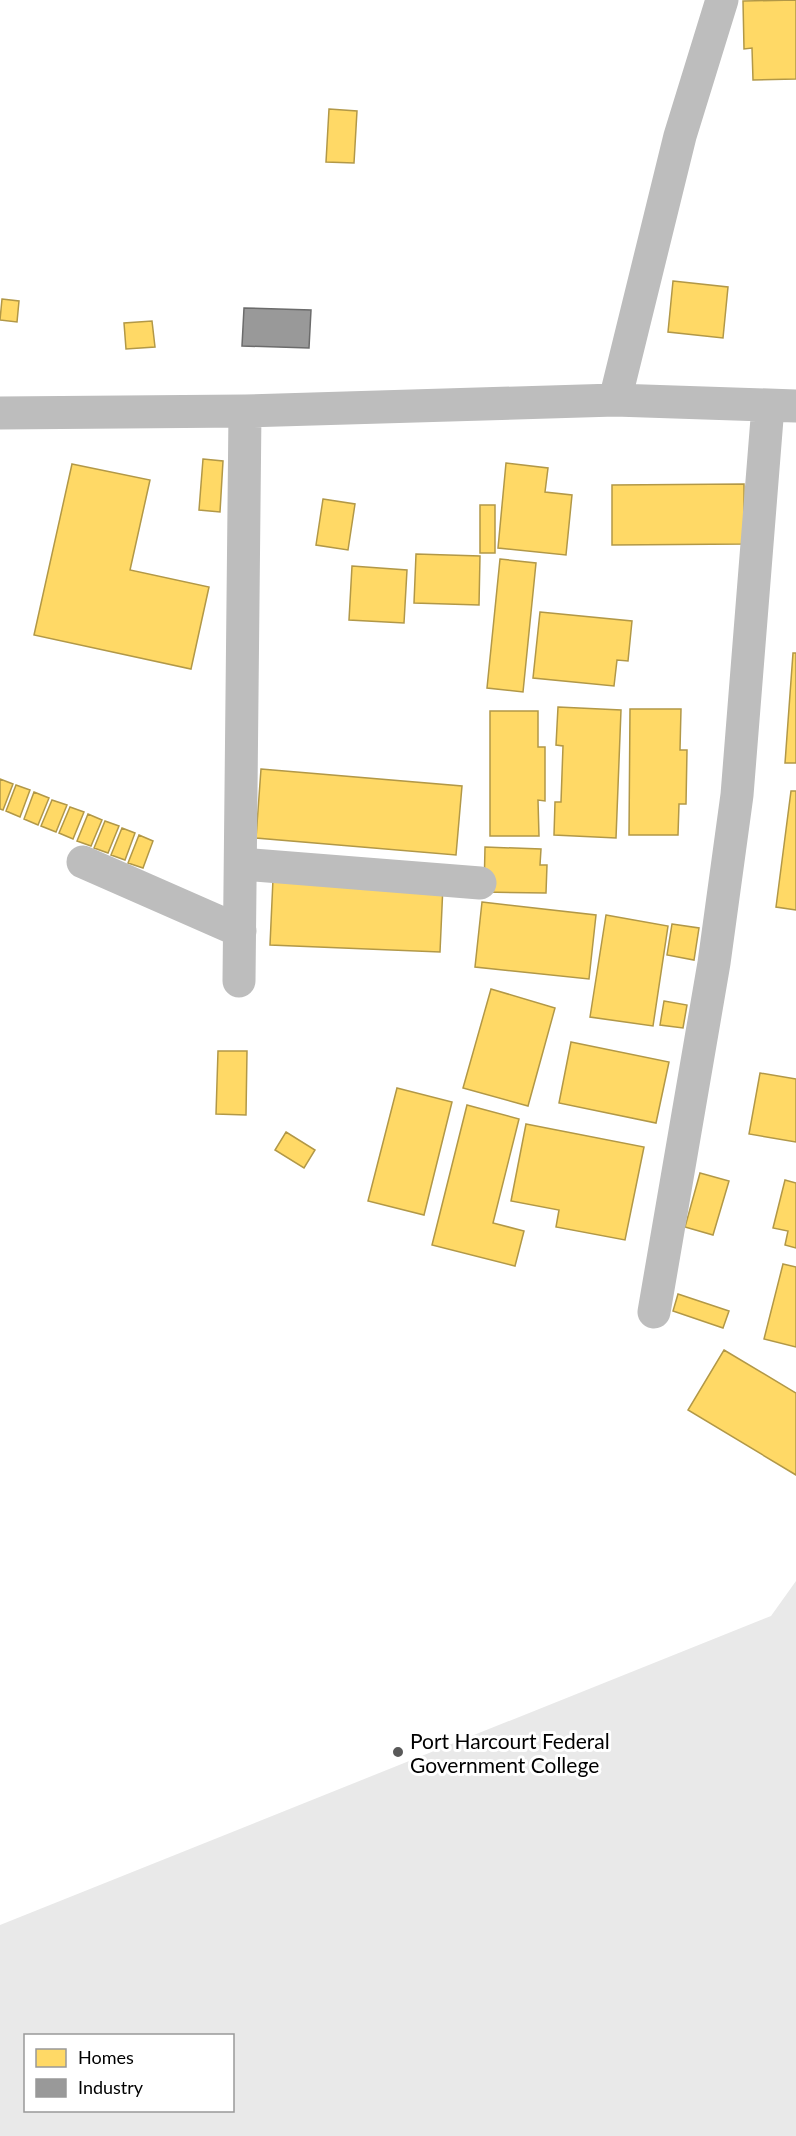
<svg xmlns="http://www.w3.org/2000/svg" width="796" height="2136" viewBox="0 0 796 2136" font-family="Lato,sans-serif">
<style>
.green{fill:#e9e9e9;fill-rule:evenodd}
.homes{fill:#ffd966;stroke:#b29847;stroke-width:1.5}
.industry{fill:#999;stroke:#6b6b6b;stroke-width:1.5}
.lines{fill:none;stroke-linecap:round;stroke-linejoin:round}
.minor{stroke:#bdbdbd;stroke-width:33}
.poi-dot{fill:#595959;stroke:#fff;stroke-width:2}
.labels{text-anchor:middle;dominant-baseline:central;stroke-width:6;stroke-linejoin:round;paint-order:stroke}
.poi-label{font-size:21px;fill:#000;stroke:#fff;text-anchor:start}
</style>
<rect width="100%" height="100%" fill="#fff"/>
<!-- green -->
<path class="green" d="M796,1581v555h-796v-211l771,-309zM26,2036h206v74h-206z"/>
<!-- homes -->
<path class="homes" d="M796,0v79l-43,1 -1,-32 -8,1 -1,-48z
M329,109l28,2 -3,52 -28,-1z
M673,281l55,6 -5,51 -55,-6z
M2,299l17,2 -2,21 -17,-2z
M152,321l3,26 -29,2 -2,-26z
M203,459l20,2 -3,51 -21,-2z
M506,463l42,5 -3,24 27,3 -6,60 -68,-7z
M72,464l78,16 -20,90 79,17 -18,82 -157,-34z
M744,484v60l-132,1v-60z
M323,499l32,5 -7,46 -32,-5z
M480,505h15v48h-15z
M416,554l64,2 -1,49 -65,-2z
M500,559l36,4 -13,129 -36,-4z
M352,566l55,4 -3,53 -55,-3z
M540,612l92,9 -4,40 -11,-1 -3,26 -81,-8z
M793,653h3v110h-11z
M558,707l63,3 -5,128 -62,-3 1,-33h6l2,-56 -7,-1z
M630,709h51l-1,41h7l-1,54h-7l-1,31h-49z
M490,711h48v36h7v54l-7,-1 1,36h-49z
M261,769l201,17 -6,69 -200,-17z
M0,779l13,5 -10,26 -3,-1z
M16,785l14,5 -10,27 -14,-6z
M791,791h5v119l-20,-3z
M34,792l15,6 -11,27 -14,-6z
M52,800l15,5 -11,27 -15,-6z
M70,807l14,5 -11,27 -14,-6z
M88,814l14,6 -11,26 -14,-5z
M105,821l14,5 -11,27 -14,-5z
M122,828l13,5 -10,27 -14,-5z
M139,835l14,6 -10,27 -15,-5z
M485,847l56,2 -1,16h7l-1,28 -62,-1z
M273,879l170,6 -3,67 -170,-7z
M482,902l114,13 -7,64 -114,-12z
M606,915l62,11 -15,100 -63,-9z
M672,924l27,4 -5,32 -27,-5z
M491,989l64,19 -27,98 -65,-18z
M664,1001l23,4 -4,23 -23,-3z
M571,1042l98,20 -13,61 -97,-20z
M218,1051h29l-1,64 -30,-1z
M760,1073l36,6v63l-47,-8z
M397,1088l55,14 -28,113 -56,-14z
M467,1105l52,14 -26,104 31,8 -9,35 -83,-21z
M526,1124l118,23 -19,93 -69,-13 3,-17 -48,-9z
M286,1132l29,18 -11,18 -29,-18z
M700,1173l29,8 -16,54 -28,-8z
M785,1180l11,3v65l-11,-3 3,-14 -15,-3z
M783,1264l13,3v80l-32,-8z
M678,1294l51,17 -6,17 -50,-17z
M724,1350l72,43v82l-108,-65z"/>
<!-- industry -->
<path class="industry" d="M244,308l67,2 -2,38 -67,-2z"/>
<g class="lines">
<!-- minor -->
<path class="minor" d="M615,400l65,-264 42,-136
M0,413l245,-2 370,-11 181,6
M83,862l157,69
M241,864l239,19
M239,981l6,-570
M654,1312l60,-349 23,-168 31,-389"/>
</g>
<!-- markers -->
<circle class="poi-dot" cx="398" cy="1752" r="6"/>
<g class="labels">
<!-- poi labels -->
<g class="poi-label">
<text x="410" y="1740">Port Harcourt Federal<tspan x="410" dy="24">Government College</tspan></text>
</g>
</g>
<!-- legend -->
<rect x="24" y="2034" width="210" height="78" fill="#ffffff" stroke="#999999" stroke-width="1.5"/>
<rect x="36" y="2049" width="30" height="18" fill="#ffd966" stroke="#999999" stroke-width="1.5"/>
<text x="78" y="2064" font-size="18" fill="#000000">Homes</text>
<rect x="36" y="2079" width="30" height="18" fill="#999999" stroke="#999999" stroke-width="1.5"/>
<text x="78" y="2094" font-size="18" fill="#000000">Industry</text>
</svg>
